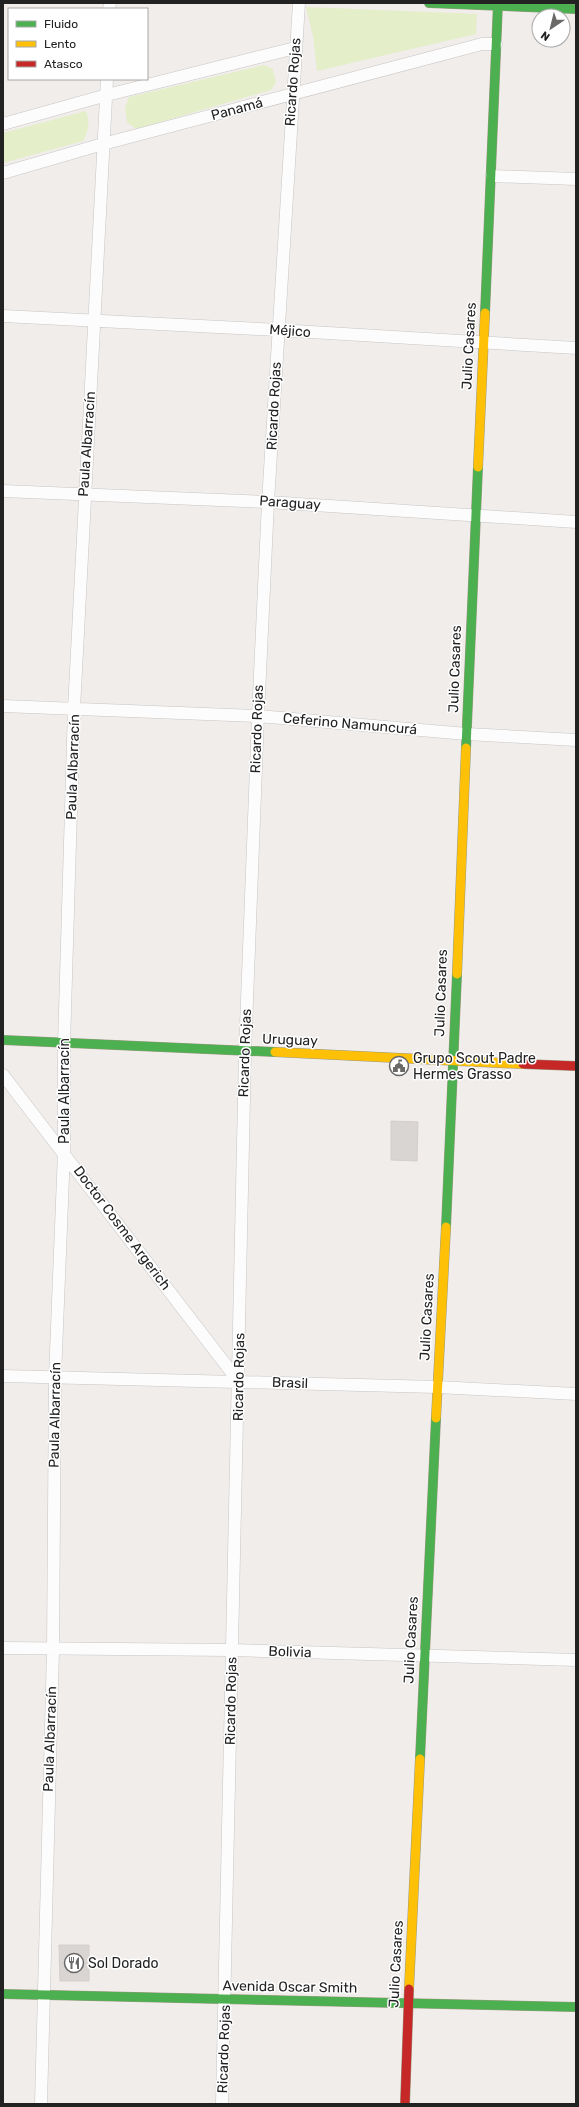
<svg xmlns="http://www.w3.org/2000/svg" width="579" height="2107" viewBox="0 0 579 2107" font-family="Rubik,sans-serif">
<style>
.grass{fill:#e4eec8}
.building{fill:#d9d5d3;stroke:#d4cecc}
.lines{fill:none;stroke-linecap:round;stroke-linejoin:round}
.street-casing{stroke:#c7c6c5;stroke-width:13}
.fast-casing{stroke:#9c9981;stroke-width:10}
.slow-casing{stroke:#9c9981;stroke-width:10}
.jam-casing{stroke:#9c9981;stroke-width:10}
.street{stroke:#fdfcfc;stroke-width:12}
.fast{stroke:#4caf50;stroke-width:9}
.slow{stroke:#ffc107;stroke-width:9}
.jam{stroke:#c62828;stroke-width:9}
.labels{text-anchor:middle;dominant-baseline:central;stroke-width:3;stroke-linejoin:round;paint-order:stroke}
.street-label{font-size:14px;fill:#222;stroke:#fff}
.poi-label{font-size:14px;fill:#222;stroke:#fff;text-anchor:start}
</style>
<rect width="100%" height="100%" fill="#f0edeb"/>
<!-- grass -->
<path class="grass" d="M306,7l171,7 -1,20 -159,37 -4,-35z
M264,65l9,4 3,13 -5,8 -135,39 -9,-7 -2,-14 4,-11z
M86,111c4,12 3,19 -3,30l-80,22v-30z"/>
<!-- building -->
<path class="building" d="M391,1121l27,1 -1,39 -26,-1z
M59,1945h30v36h-29z"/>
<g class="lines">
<defs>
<path id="street" d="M109,9l1,-6
M3,124l104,-29 188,-47
M3,173l100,-29 379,-100h14
M492,176l84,3
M3,316l275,14 298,18
M3,491l265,11 308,20
M3,706l255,10 209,18 109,6
M3,1075l236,307
M3,1376l434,11 139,7
M3,1648l229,2 344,10
M41,2104l12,-454 2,-273 9,-225v-108l10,-335 33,-630
M222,2104l23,-1052 13,-336 10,-214 31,-499"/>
<path id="fast" d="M429,3l147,6
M485,313l13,-310
M466,748l12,-281
M3,1040l272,12
M446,1227l11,-253
M420,1759l16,-341
M3,1994l573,13"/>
<path id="slow" d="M478,467l7,-154
M457,974l9,-226
M275,1052l248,12
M436,1418l10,-191
M409,1989l11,-230"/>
<path id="jam" d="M523,1064l53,2
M405,2104l4,-115"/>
</defs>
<!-- street casing -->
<use href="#street" class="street-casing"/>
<!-- fast casing -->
<use href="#fast" class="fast-casing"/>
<!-- slow casing -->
<use href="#slow" class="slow-casing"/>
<!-- jam casing -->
<use href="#jam" class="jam-casing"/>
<!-- street -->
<use href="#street" class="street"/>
<!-- fast -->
<use href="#fast" class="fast"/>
<!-- slow -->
<use href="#slow" class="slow"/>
<!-- jam -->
<use href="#jam" class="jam"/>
</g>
<!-- icons -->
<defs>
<symbol id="civic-ring" viewBox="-11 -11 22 22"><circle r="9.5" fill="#fff" stroke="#6a6968" stroke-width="1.5"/><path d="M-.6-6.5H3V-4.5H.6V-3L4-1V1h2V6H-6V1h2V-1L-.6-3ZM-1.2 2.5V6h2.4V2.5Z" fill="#6a6968"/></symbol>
<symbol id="restaurant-ring" viewBox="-11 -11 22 22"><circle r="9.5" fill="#fff" stroke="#6a6968" stroke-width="1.5"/><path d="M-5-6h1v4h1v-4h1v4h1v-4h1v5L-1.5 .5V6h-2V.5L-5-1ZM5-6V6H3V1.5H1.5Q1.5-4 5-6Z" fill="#6a6968"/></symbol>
</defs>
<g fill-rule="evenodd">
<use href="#civic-ring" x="388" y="1055" width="22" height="22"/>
<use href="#restaurant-ring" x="63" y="1952" width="22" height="22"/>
</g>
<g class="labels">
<!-- street labels -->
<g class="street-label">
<text transform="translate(293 82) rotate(-86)">Ricardo Rojas</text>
<text transform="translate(237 109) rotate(-15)">Panamá</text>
<text transform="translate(290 331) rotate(4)">Méjico</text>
<text transform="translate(469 346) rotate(-87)">Julio Casares</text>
<text transform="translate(274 406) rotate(-87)">Ricardo Rojas</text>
<text transform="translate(87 444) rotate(-86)">Paula Albarracín</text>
<text transform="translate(290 503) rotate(4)">Paraguay</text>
<text transform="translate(455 669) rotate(-88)">Julio Casares</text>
<text transform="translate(350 724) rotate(5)">Ceferino Namuncurá</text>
<text transform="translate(257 729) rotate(-88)">Ricardo Rojas</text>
<text transform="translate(73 767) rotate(-88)">Paula Albarracín</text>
<text transform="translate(441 993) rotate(-88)">Julio Casares</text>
<text transform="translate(290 1040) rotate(2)">Uruguay</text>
<text transform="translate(245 1053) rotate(-88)">Ricardo Rojas</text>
<text transform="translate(64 1091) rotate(-90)">Paula Albarracín</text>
<text transform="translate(122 1228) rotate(53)">Doctor Cosme Argerich</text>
<text transform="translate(427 1317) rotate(-87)">Julio Casares</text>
<text transform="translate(239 1377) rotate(-89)">Ricardo Rojas</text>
<text transform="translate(290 1383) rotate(2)">Brasil</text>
<text transform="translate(55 1415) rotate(-89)">Paula Albarracín</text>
<text transform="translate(411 1640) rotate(-87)">Julio Casares</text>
<text transform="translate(290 1652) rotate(2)">Bolivia</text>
<text transform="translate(231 1701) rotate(-89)">Ricardo Rojas</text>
<text transform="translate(50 1739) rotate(-88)">Paula Albarracín</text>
<text transform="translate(396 1964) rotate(-87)">Julio Casares</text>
<text transform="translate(290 1987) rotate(1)">Avenida Oscar Smith</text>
<text transform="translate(224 2049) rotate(-88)">Ricardo Rojas</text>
</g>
<!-- poi labels -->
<g class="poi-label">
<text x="413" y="1058">Grupo Scout Padre<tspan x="413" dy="16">Hermes Grasso</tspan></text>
<text x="88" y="1963">Sol Dorado</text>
</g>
</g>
<!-- border -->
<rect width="579" height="2107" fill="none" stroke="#222222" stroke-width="8"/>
<!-- legend -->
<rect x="8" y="8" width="140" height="72" fill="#ffffff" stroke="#a7a7a7"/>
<rect x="16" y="21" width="20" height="6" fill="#4caf50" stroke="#a7a7a7"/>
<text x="44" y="28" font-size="12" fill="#222222">Fluido</text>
<rect x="16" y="41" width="20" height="6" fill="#ffc107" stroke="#a7a7a7"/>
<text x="44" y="48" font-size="12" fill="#222222">Lento</text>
<rect x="16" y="61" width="20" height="6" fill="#c62828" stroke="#a7a7a7"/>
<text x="44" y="68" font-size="12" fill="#222222">Atasco</text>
<!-- north arrow -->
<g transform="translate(551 28) rotate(215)"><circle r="19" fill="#ffffff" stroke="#a7a7a7"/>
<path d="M0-3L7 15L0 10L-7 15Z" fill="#6a6968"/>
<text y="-6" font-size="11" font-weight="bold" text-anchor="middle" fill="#222222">N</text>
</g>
</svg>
